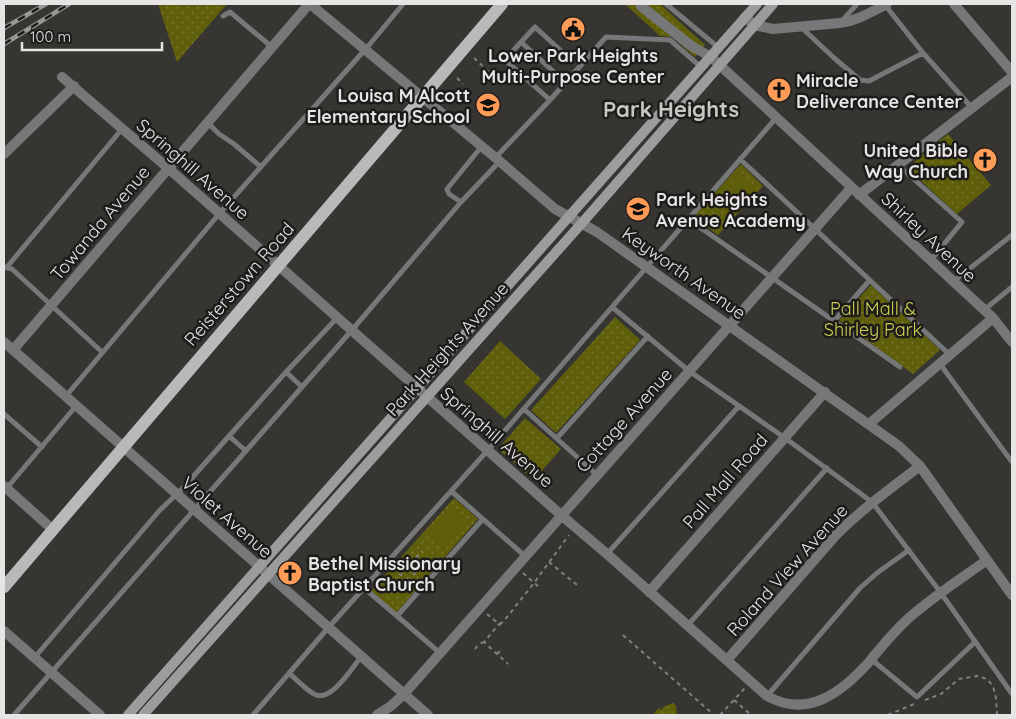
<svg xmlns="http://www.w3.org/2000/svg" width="1016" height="719" viewBox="0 0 1016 719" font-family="Quicksand,sans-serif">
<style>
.green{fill:url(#green-dots)}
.pitch{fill:#5f5f0b}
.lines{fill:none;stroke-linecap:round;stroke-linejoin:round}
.path{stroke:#81807e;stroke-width:2;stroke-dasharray:4 4;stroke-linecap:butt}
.lane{stroke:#767778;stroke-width:5}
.street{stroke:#767778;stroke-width:10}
.secondary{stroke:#9b9c9e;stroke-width:10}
.primary{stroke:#b7b9bb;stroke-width:12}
.rail-casing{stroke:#989795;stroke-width:4.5}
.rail{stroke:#1d1c1b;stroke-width:2.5;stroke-dasharray:8;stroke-linecap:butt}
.labels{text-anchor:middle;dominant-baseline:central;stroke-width:5;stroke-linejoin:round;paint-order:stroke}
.poi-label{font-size:18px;font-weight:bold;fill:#e6e5e4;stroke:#1d1c1b;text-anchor:start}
.street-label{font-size:18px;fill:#e6e5e4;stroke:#1d1c1b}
.park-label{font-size:18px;fill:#cfd152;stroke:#1d1c1b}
.district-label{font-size:22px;font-weight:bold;fill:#c9c7c4;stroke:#1d1c1b}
</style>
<defs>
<pattern id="green-dots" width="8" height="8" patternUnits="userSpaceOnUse" patternTransform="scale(1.25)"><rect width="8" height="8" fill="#5f5f0b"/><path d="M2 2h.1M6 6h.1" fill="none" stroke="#76762e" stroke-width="1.8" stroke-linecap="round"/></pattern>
</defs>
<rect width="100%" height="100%" fill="#363532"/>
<!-- green -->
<path class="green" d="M158,4h69l-50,58z
M625,4h35l45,41 -10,12 -23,-20 -12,-1z
M948,134l43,51 -34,29 -50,-46z
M741,164l22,22 -45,49 -25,-18z
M871,285l69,65 -27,24 -74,-54z
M615,317l25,23 -84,93 -25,-23z
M500,341l41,38 -36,40 -41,-37z
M525,418l36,31 -27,31 -36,-31z
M454,498l24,21 -82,94 -25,-22z
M673,703l3,3 1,9h-20l-3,-2 5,-5 2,2 4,-4z"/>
<!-- pitch -->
<path class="pitch" d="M741,173l15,14 -20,20 -14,-14z
M453,508l15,14 -23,27 -16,-14z"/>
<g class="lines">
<!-- path -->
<path class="path" d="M474,58l15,14
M457,78l6,6
M549,562l28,23
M393,568l21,18
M523,573l16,14
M408,581l12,-13 -7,-7 9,-10
M487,614l12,10 4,-2 31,-39 35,-48
M501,625l-2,-1 -15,18 24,22
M623,635l91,80
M475,649l4,-5 5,-2
M497,654l5,-5
M734,700l17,15
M925,700l16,-6 18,-15 18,-3 10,3 6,7 3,12 1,17
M720,715l25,-27
M888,715l26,-11"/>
<!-- lane -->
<path class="lane" d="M666,4l53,44
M885,5l38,48 49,55
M223,16l7,-4 42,35
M842,21l15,-17
M801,27l32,30 27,23 9,1 54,-28
M521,42l-16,18 45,40
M565,82l-44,-40 14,-15 36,33
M208,123l11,11 15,10 27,23
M496,157l54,-57 56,-63 64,3 31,27
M740,159l210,196
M898,165l64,57 -31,38
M461,202l-12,-8 -2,-5 35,-43
M688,219l212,148
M4,267l8,2 90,83
M7,267l115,-138
M954,281l58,-46
M612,307l77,64 96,67 87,64 69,91 71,101
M984,310l28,-23
M834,321l35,-40
M940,364l72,98
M286,372l51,-54
M66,396l153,-182 151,-170 33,-40
M524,409l73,66
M4,414l38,33
M557,438l91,-102
M246,451l-17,-15 57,-64 16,15
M6,489l70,-83
M451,491l74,65
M607,554l132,-148
M364,588l33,28 86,-97
M397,616l43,37
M688,625l139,-157
M35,657l124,-146 24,-23 46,-52
M871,659l46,38 58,-55
M289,673c8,7 16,16 25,21 16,10 38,-26 47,-37
M767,696l93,-108 17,-15 32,-23
M14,715l338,-385 109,-128 39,-41
M253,715l75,-87 160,-178 288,-332"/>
<!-- street -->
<path class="street" d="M310,4l187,155 58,50 42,23 302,214 21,20 92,129
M640,4l1,2 49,39 21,12 282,261 19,24
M954,4l58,68
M745,17l9,8 19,4 67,-6c17,-2 31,-11 47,-19
M62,77l106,91 393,347 46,39 160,142c41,23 75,-4 102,-34 13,-16 26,-32 41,-45 24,-21 52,-39 77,-57
M4,154l70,-68
M859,195l153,-118
M4,342l424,373
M13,350l296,-346
M869,424l124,-106
M4,486l48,43
M649,592l176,-200
M4,631l96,84
M727,660l109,-125c26,-26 55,-47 84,-69
M377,715l14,-9 13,-12 447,-506"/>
<!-- secondary -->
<path class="secondary" d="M128,715c208,-238 421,-473 629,-711
M143,715l439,-492 191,-219"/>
<!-- primary -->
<path class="primary" d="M4,587l498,-583"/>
<defs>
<path id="rail" d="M4,28l42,-24
M4,44l65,-40"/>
</defs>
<!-- rail casing -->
<use href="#rail" class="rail-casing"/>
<!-- rail -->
<use href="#rail" class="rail"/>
</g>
<!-- icons -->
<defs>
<symbol id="civic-disc" viewBox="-11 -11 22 22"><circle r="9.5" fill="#fe9c57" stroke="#1d1c1b"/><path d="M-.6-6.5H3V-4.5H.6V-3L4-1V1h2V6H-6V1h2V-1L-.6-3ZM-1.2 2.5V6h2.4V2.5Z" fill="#111"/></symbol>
<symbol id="church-disc" viewBox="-11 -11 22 22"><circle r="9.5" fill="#fe9c57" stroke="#1d1c1b"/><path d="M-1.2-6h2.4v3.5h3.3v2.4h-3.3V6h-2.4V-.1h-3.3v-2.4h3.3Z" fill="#111"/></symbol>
<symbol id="school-disc" viewBox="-11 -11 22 22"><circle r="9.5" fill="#fe9c57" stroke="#1d1c1b"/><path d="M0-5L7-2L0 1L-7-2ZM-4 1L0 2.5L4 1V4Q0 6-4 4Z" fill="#111"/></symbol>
</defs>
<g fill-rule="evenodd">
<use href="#civic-disc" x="559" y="15" width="28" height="28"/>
<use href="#church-disc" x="765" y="76" width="28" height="28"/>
<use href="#school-disc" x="474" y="91" width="28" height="28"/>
<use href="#church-disc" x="971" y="146" width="28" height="28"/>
<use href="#school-disc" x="624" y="195" width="28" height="28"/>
<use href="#church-disc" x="276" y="559" width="28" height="28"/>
</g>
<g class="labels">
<!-- poi labels -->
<g class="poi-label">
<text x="573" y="55" text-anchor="middle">Lower Park Heights<tspan x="573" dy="21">Multi-Purpose Center</tspan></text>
<text x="796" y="80">Miracle<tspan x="796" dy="21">Deliverance Center</tspan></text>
<text x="470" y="95" text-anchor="end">Louisa M Alcott<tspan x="470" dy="21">Elementary School</tspan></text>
<text x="968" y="150" text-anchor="end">United Bible<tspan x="968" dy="21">Way Church</tspan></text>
<text x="656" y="199">Park Heights<tspan x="656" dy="21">Avenue Academy</tspan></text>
<text x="308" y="563">Bethel Missionary<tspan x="308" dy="21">Baptist Church</tspan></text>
</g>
<!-- street labels -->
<g class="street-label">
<text transform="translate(193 169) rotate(41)">Springhill Avenue</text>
<text transform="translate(100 223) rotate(-50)">Towanda Avenue</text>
<text transform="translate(929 237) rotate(43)">Shirley Avenue</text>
<text transform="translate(684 273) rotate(35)">Keyworth Avenue</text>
<text transform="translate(239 284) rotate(-49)">Reisterstown Road</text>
<text transform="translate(447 349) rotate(-48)">Park Heights Avenue</text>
<text transform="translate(624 420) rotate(-48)">Cottage Avenue</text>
<text transform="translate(497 437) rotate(41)">Springhill Avenue</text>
<text transform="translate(725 481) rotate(-49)">Pall Mall Road</text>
<text transform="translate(227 517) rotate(41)">Violet Avenue</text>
<text transform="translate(787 570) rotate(-48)">Roland View Avenue</text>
</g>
<!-- park labels -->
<g class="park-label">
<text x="873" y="308">Pall Mall &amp;<tspan x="873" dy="21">Shirley Park</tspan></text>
</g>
<!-- district labels -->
<g class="district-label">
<text x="671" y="109">Park Heights</text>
</g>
</g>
<!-- border -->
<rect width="1016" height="719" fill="none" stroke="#e6e5e4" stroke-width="10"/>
<!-- scale -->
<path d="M22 42v8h140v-8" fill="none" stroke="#e6e5e4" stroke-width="2.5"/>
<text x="30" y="42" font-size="15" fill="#e6e5e4" stroke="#1d1c1b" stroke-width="4" paint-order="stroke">100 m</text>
</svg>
